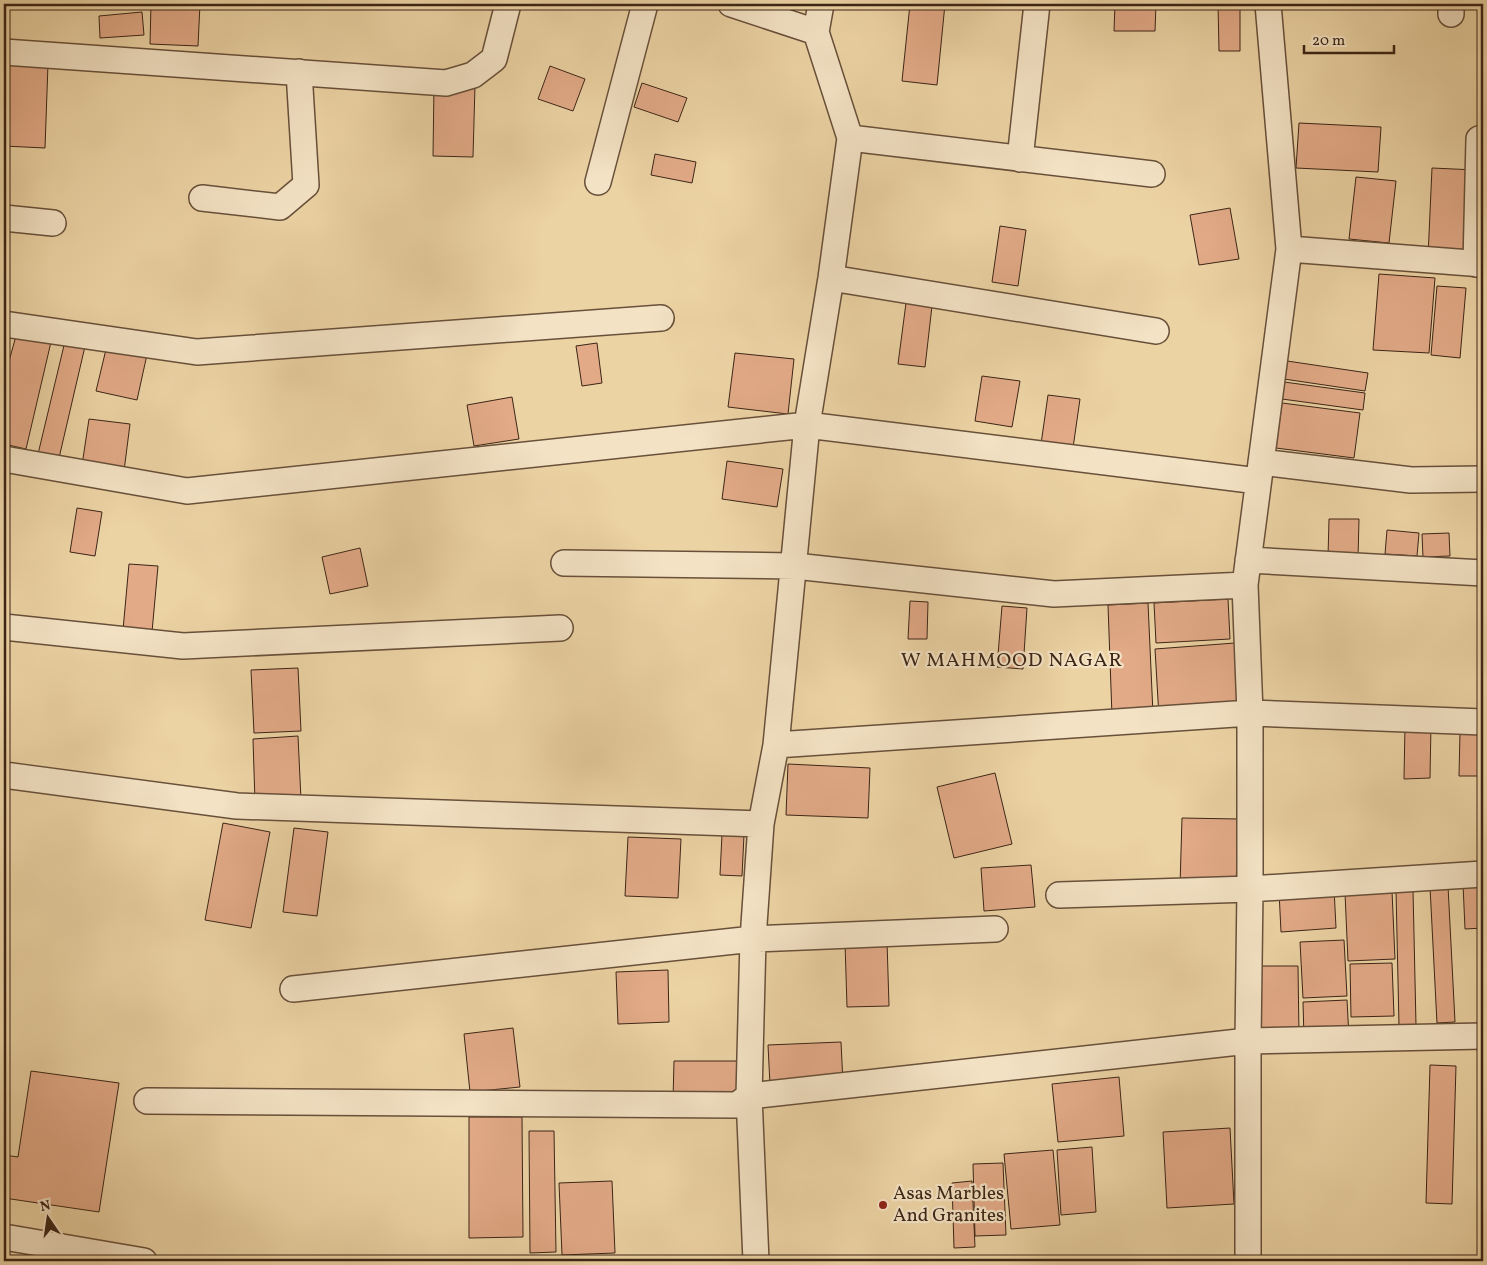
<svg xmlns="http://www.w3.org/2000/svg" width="1487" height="1265" viewBox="0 0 1487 1265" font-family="Vollkorn,serif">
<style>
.building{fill:#e2aa87;stroke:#3c2516}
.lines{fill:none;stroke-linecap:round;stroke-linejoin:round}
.minor-casing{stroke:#68503a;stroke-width:28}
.minor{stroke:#f3e2c4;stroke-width:25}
.poi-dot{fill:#8f2418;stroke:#f3e2c4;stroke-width:2}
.labels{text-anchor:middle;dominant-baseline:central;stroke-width:4.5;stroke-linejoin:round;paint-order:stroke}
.poi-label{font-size:19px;fill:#3c2516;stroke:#f3e2c4;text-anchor:start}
.neighbourhood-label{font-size:20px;letter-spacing:1px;fill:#3c2516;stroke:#f3e2c4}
</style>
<rect width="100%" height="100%" fill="#ecd3a4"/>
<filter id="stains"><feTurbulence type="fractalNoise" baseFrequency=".004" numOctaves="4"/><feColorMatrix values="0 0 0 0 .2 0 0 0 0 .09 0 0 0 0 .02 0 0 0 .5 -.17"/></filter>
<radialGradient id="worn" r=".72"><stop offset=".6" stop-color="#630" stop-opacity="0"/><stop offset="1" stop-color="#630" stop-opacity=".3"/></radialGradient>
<!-- building -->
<path class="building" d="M151,4h49l-2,42 -48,-2z
M910,4h35l-8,81 -35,-4z
M1115,4h41l-1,27h-41z
M1218,4h22v47h-21z
M142,12l2,23 -44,3 -1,-22z
M4,62l44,2 -3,84 -41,-2z
M550,66l35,13 -12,32 -35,-12z
M642,83l45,15 -9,24 -44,-15z
M434,84l41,1 -2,72 -40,-1z
M1299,123l82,4 -3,45 -82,-4z
M655,154l41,8 -4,21 -41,-8z
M1432,168l44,2 -3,89 -45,-2z
M1356,177l40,4 -7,62 -40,-4z
M1230,208l9,51 -40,6 -9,-50z
M1000,226l26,4 -8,56 -26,-4z
M1379,274l56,4 -6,75 -56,-3z
M1437,286l29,2 -6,70 -29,-3z
M906,303l26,3 -7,61 -27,-3z
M16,336l35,6 -25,107 -22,-5v-65z
M66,337l20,5 -27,116 -21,-4z
M108,341l40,9 -11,50 -41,-9z
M597,343l5,40 -20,3 -6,-40z
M735,353l59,6 -6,55 -60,-7z
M1287,361l81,12 -3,18 -81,-12z
M982,376l38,5 -8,46 -37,-6z
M1284,382l81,11 -2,17 -81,-11z
M1048,395l32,4 -8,56 -32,-4z
M512,397l7,42 -45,7 -7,-41z
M1282,403l78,10 -6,45 -78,-10z
M89,419l41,5 -6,47 -42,-6z
M727,461l56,8 -6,38 -55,-8z
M77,508l25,4 -7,44 -25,-4z
M1329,519h30l-1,39 -30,-1z
M1387,530l32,3 -2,23 -32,-2z
M1449,533l1,23 -27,1 -1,-23z
M360,548l8,38 -38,8 -8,-37z
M129,564l29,2 -6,66 -29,-2z
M1228,599l2,40 -74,4 -2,-40z
M910,601l18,1 -1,37h-19z
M1148,603l5,111 -41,2 -4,-111z
M1002,606l25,2 -4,61 -26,-2z
M1235,643l5,68 -81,6 -4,-68z
M298,668l3,63 -47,2 -3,-63z
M1431,725l-1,53 -26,1 1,-53z
M1460,732h23v44h-24z
M298,736l3,64 -46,2 -2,-63z
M788,764l82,4 -2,50 -82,-3z
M995,773l17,71 -58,14 -17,-71z
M1182,818l56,1 -2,68 -56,-1z
M223,823l47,9 -19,96 -46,-8z
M294,828l34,4 -11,84 -34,-4z
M722,834l22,1 -2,41 -22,-1z
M628,837l53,2 -3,59 -53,-2z
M1031,865l4,42 -51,4 -3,-43z
M1481,883l2,45 -18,1 -2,-45z
M1448,886l7,136 -18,1 -7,-136z
M1334,888l2,40 -55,4 -2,-41z
M1396,890h17l3,135 -17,1z
M1392,891l3,68 -47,2 -3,-68z
M1344,940l3,56 -44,2 -3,-56z
M887,941l2,65 -42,1 -2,-64z
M1392,963l2,53 -43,1 -1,-53z
M1258,966h40l1,70h-40z
M668,970l1,52 -51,2 -2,-52z
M1347,1000l2,37 -45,2 -1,-37z
M513,1028l7,59 -50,5 -6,-58z
M841,1042l2,41 -73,2 -2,-40z
M674,1061h65l-1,39h-65z
M1430,1065l26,1 -4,138 -26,-1z
M31,1071l88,12 -20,129 -95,-14v-43l14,2z
M1119,1077l5,59 -66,6 -6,-58z
M469,1117h53l1,120 -54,1z
M1230,1128l4,76 -67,4 -4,-76z
M529,1131h25l2,121 -26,1z
M1092,1147l4,65 -35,3 -4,-65z
M1053,1150l7,75 -49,4 -7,-75z
M1003,1163l3,72 -31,1 -2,-72z
M612,1181l3,72 -53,2 -3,-72z
M972,1181l3,66 -21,1 -2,-65z"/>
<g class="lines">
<defs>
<path id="minor" d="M731,4l85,28 34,106 -19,140 -24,147 -31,320 -15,79 -8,115 -4,157 7,165
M1451,14v-10
M816,32l5,-28
M4,52l442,31 27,-8 21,-16 14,-55
M850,138l302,36
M1020,159l17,-155
M598,182l47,-178
M202,198l78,9 26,-22 -7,-113
M4,218l49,5
M1289,249l194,15
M1476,264l3,-125
M831,278l325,53
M4,324l193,28 464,-34
M4,459l183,32 620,-66 451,56
M1261,462l150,18 72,-1
M1248,560l235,13
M564,563l231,3 259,28 191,-9
M4,627l179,19 377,-18
M776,745l474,-32 233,9
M4,775l233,31 524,18
M1059,895l191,-6 233,-15
M293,989l460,-50 242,-10
M147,1101l590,4 12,-9 499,-55 235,-5
M4,1237l140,24
M1248,1261v-220l2,-152v-176l-5,-128 44,-336 -21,-245"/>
</defs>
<!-- minor casing -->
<use href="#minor" class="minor-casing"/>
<!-- minor -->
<use href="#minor" class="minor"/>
</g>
<!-- markers -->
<circle class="poi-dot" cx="883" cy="1205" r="5"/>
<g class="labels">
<!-- poi labels -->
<g class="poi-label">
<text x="893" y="1194">Asas Marbles<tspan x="893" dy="22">And Granites</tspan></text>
</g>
<!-- neighbourhood labels -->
<g class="neighbourhood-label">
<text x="1012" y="661">W MAHMOOD NAGAR</text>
</g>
</g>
<!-- margin -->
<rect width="1487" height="1265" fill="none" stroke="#ecd3a4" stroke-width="20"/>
<rect x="5" y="5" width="1477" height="1255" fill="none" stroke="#3c2516" stroke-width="2.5"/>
<rect x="10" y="10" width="1467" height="1245" fill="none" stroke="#3c2516"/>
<!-- north arrow -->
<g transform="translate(48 1218) rotate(347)" stroke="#f3e2c4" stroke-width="4" paint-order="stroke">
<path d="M0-4L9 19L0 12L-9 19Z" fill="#3c2516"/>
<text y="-8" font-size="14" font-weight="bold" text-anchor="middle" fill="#3c2516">N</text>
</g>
<!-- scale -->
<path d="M1304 45v8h90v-8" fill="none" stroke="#3c2516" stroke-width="2.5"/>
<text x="1312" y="45" font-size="15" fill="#3c2516" stroke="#f3e2c4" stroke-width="4" paint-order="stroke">20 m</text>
<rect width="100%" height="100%" filter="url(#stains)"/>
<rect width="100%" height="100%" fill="url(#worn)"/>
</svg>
